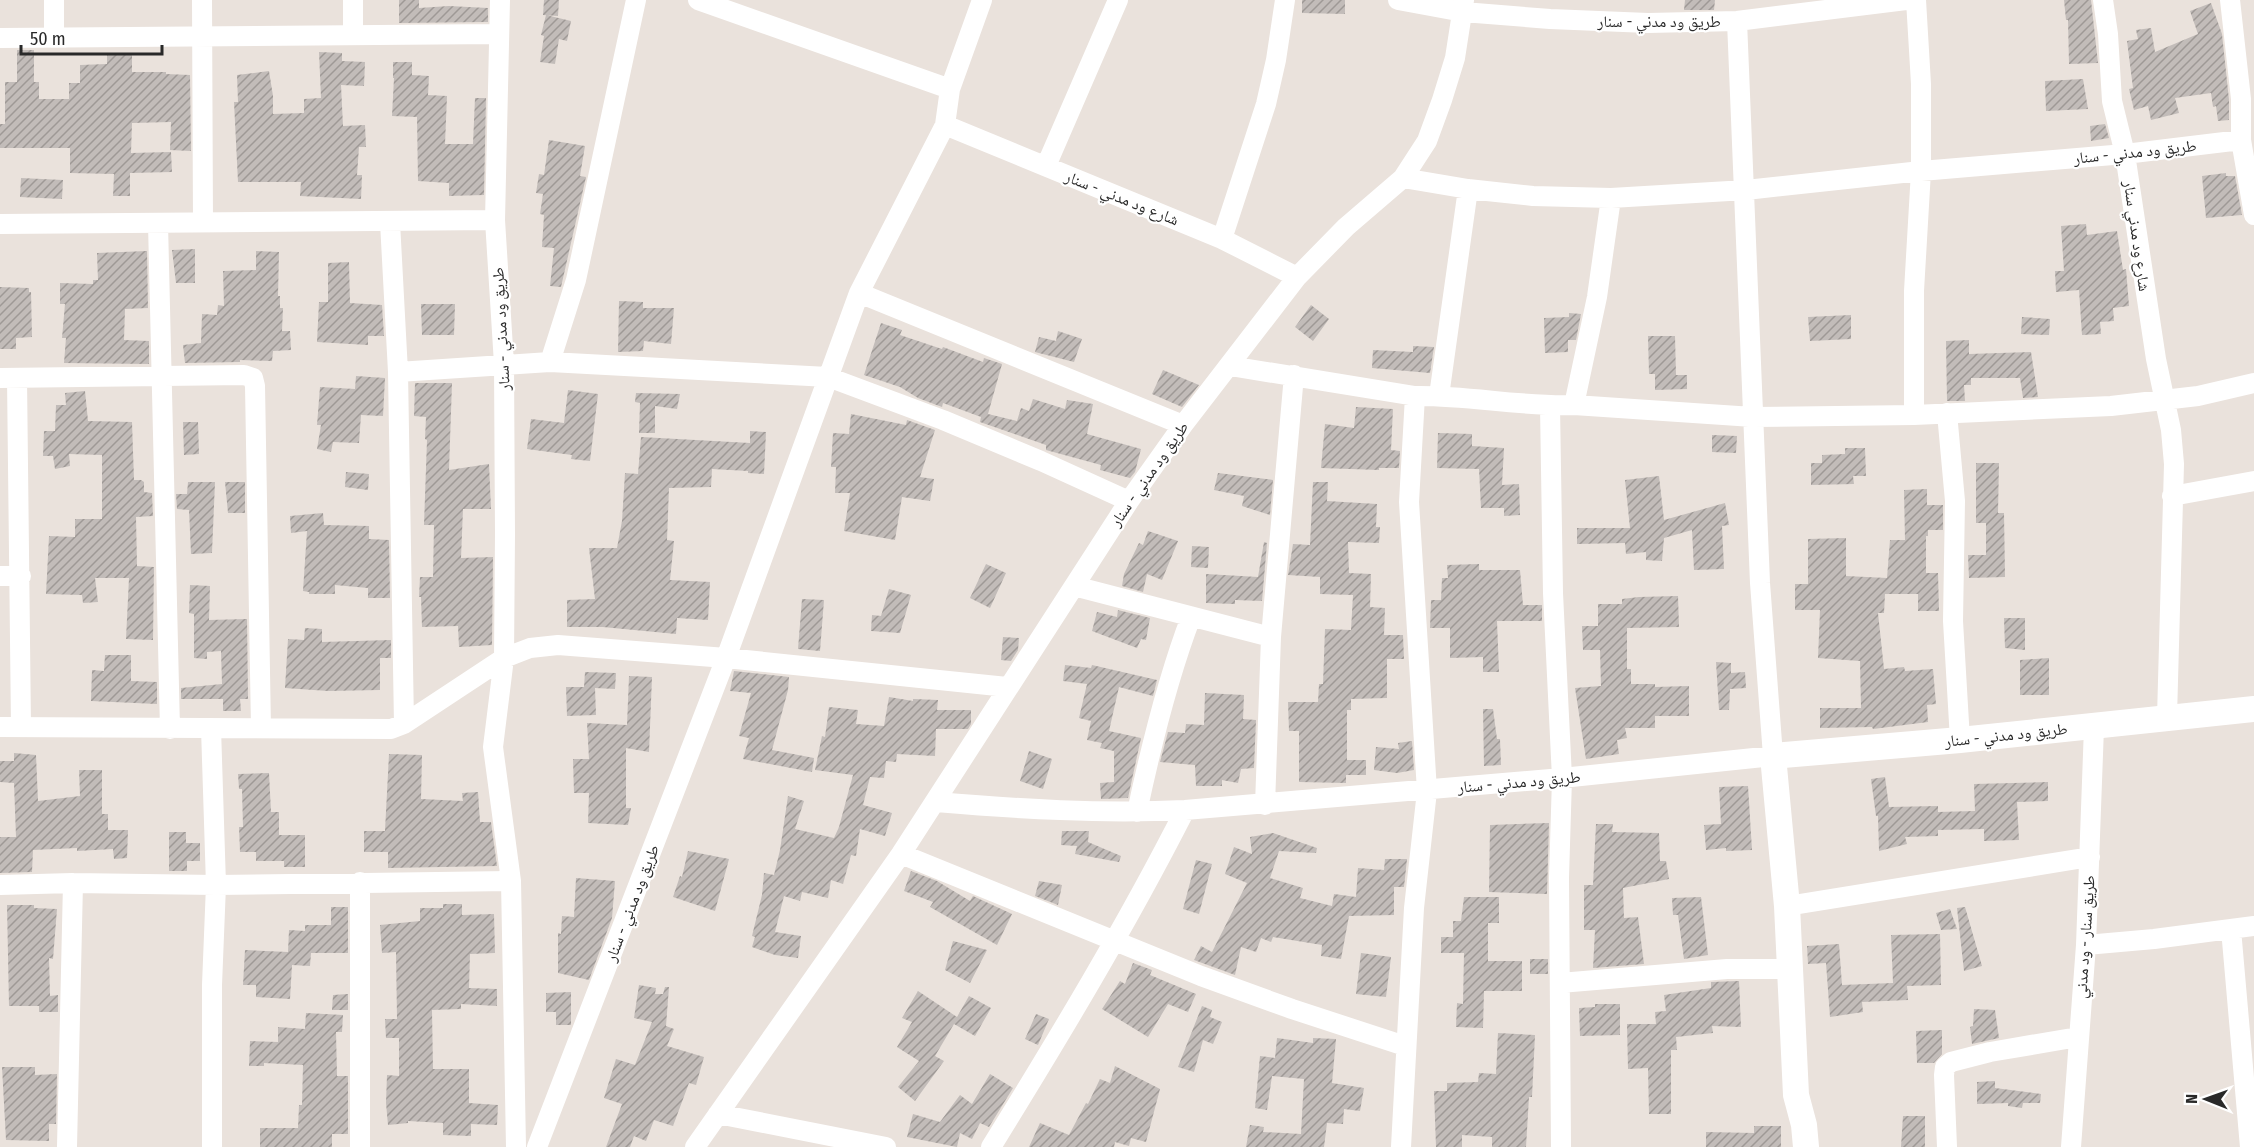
<svg xmlns="http://www.w3.org/2000/svg" width="2254" height="1147" viewBox="0 0 2254 1147" font-family="'Fira Sans Condensed','Noto Naskh Arabic',sans-serif">
<style>
.building{fill:url(#building-hatch)}
.lines{fill:none;stroke-linecap:round;stroke-linejoin:round}
.minor{stroke:#fff;stroke-width:20}
.tertiary{stroke:#fff;stroke-width:26}
.labels{text-anchor:middle;dominant-baseline:central;stroke-width:4.5;stroke-linejoin:round;paint-order:stroke}
.street-label{font-size:16px;fill:#292929;stroke:#fff}
</style>
<defs>
<pattern id="building-hatch" width="6" height="6" patternUnits="userSpaceOnUse" patternTransform="scale(1.5)"><rect width="6" height="6" fill="#c2bcb9"/><path d="M-1 1l2-2M0 6l6-6M5 7l2-2" fill="none" stroke="#9e9996"/></pattern>
</defs>
<rect width="100%" height="100%" fill="#eae2dc"/>
<!-- building -->
<path class="building" d="M399,0h20v8l30,-2 39,2v14l-89,1z
M544,0h15l-1,16 -15,-1z
M1302,0h43v14l-43,-1z
M1685,0h30l-1,10h-30z
M2064,0h27l7,63 -29,1 -1,-44h-2z
M2211,3l11,31 7,66v20l-11,1 -2,-15 -3,1 -2,-14 -36,5 4,15 -28,7 -3,-14 -14,4 -5,-21 4,-1 -6,-47 11,-2 -2,-9 15,-2 4,24 43,-18 -8,-23z
M546,15l25,6 -4,20 -8,-2 -4,25 -15,-2 4,-26 -3,-1z
M17,50h17v32h5v17h30v-16h11v-18l27,-1v-10h25v18h34v2l24,1 1,76 -21,-1 1,-28 -39,1 -1,30 40,-1 1,20 -42,1v23h-17l1,-22 -44,-1v-25h-70v-24h5v-42h12z
M319,52l23,1v8l23,1 -1,24 -23,-1 2,41 22,-1 1,22h-7l-2,28h5l-1,24 -61,-3 1,-14h-63l-4,-80h4l-1,-27 32,-4 4,25v18l31,-1v-14l17,-1z
M393,62h19v13l17,1 -1,19 19,1 -2,48h28l2,-46h11l-2,97 -35,1v-13l-31,-2 -1,-64 -25,-1 2,-38h-1z
M2083,79l5,30 -42,2 -1,-30z
M2105,124l4,14 -18,3 -1,-15z
M549,140l36,6 -5,30 6,1 -25,110 -11,-1 4,-38 -12,-1 2,-32 -4,-1 3,-20 -7,-1 3,-19 5,1z
M2226,173v3h9l7,39 -36,3 -4,-42z
M21,178l42,2 -1,19 -42,-2z
M2086,224l1,11 30,-4 6,39 3,-1 3,37 -16,2 1,13 -14,1 1,12 -19,1 -3,-45 -23,2 -1,-21h9l-3,-45z
M195,249v34h-19l-4,-33z
M147,251l1,57 -23,1 -1,31 25,1v23l-85,-1 2,-25h-4l3,-34h-5v-21l33,1v-4h5l-1,-27z
M256,251l23,1 -1,44h2v12h3l-1,23h8l1,19 -18,1 -1,10 -32,-1v2l-55,1 -2,-18 18,-2 1,-29 15,1 1,-10 6,1 -1,-35 33,-1z
M349,262l1,41 32,2 2,31h-16v9l-51,-3 2,-40h9v-39z
M0,287l29,1v4h2l1,45 -16,1v11h-16z
M619,301l24,1v6h31l-3,36 -27,-3 -1,10 -25,1z
M421,304h34l-1,31h-32z
M1311,305l18,14 -16,22 -18,-14z
M1569,313l12,1 -5,26h-8v12l-23,1 -1,-35 25,-1z
M1851,315v24l-41,2 -2,-24z
M2022,317l28,2 -1,16 -28,-1z
M881,323l21,7 -2,5 42,14 1,-2 40,15 1,-4 18,6 -14,50 29,7 4,-13 8,3 4,-12 32,10 2,-9 26,4 -6,30 54,15 -6,23 -5,6 -30,-8 1,-5 -55,-15v-5l-66,-23 1,-5 -38,-14 -1,4 -24,-9 -18,-11 -36,-12z
M1058,331l24,8 -8,23 -39,-10 4,-15 17,4z
M1648,336h27l1,39h11v14l-32,1v-16h-6z
M1969,340v14l62,-2 7,45 -15,1 -3,-20h-49v7h-7l1,16h-18l-1,-60z
M1413,346l21,1 -4,26 -58,-5 1,-18 40,2z
M1163,370l36,15 -17,22 -30,-13z
M356,376l29,2 -2,38 -22,-1 -2,28 -26,-1 -2,10 -14,-3 4,-24h-4l3,-38 35,2z
M415,383h37l-3,87 40,-6 2,45h-28l-2,49 32,-1 -1,88 -33,2 -1,-21 -36,1 -1,-30h-2l1,-20h13l1,-52h-10l3,-85 -2,-1 1,-22 -12,-1z
M568,390l30,4 -8,67 -19,-2 1,-4 -45,-6 4,-30 33,4z
M85,391l3,30 44,1 2,58h7l3,2v10l8,1 1,23 -17,1 1,49 17,1 -1,73 -27,-1 3,-61h-34l3,24 -15,1 -1,-8 -36,-1 3,-58 26,1v-18h27v-64l-33,-1 1,12 -15,3 -2,-13h-10l1,-25h11l1,-26h10l-1,-12z
M636,393l44,1 -3,15 -22,-3v27h-16l1,-30 -5,-1z
M1356,407l37,2 -2,41 9,1 -1,17h-20v2l-58,-2 4,-44 29,4z
M851,414l55,11 1,-5 28,10 -15,47 14,2 -4,22 -28,-4 -7,43 -51,-9 6,-38h-15l1,-26h-5l2,-34 16,1z
M183,422h15l1,32 -15,1z
M750,431l16,1 -2,42 -16,-1v-2l-36,-2 -1,18 -42,1 -2,52 7,1 -4,39 40,2 -2,38 -31,-2 -1,16 -73,-7h-36v-27l28,-1 -6,-51h28l5,-27 3,-48 13,1 3,-37 109,6z
M1438,433l34,1v12l32,2 -2,37 17,-1 1,31 -16,1v-8h-23l-2,-39 -42,-1z
M1712,435l25,1 -1,17 -24,-1z
M1845,448h20l1,28h-13l1,8 -43,1v-22h11v-8l23,-1z
M1976,463h23l-1,50h6l1,64 -36,1 -1,-23h18v-32h-10z
M346,472l23,2 -1,16 -23,-3z
M1218,473l55,7 -3,35 -28,-9 2,-10 -30,-6z
M1659,476l5,44 61,-17 4,22 -7,1 2,43 -30,1 -2,-40 -28,8 -2,23 -16,-1v-8l-20,2 -1,-11 -48,1v-16h53l-5,-48z
M188,482h27l-3,71 -21,1 -2,-44 -12,-1 -1,-15h11z
M225,482h20v31h-17z
M1313,482h15l-1,19 50,3 -1,23h4l-1,16 -31,-1 1,31 22,1 -1,33 15,1 -1,27h19l1,24h-17v39l-36,1v11h-4v50h19v15h-20v8l-47,-1v-51h-10l-1,-29h30l1,-18h4l2,-55 26,1 2,-35 -33,-1v-17l-32,-2 5,-31 17,1z
M1927,489v16h16v25h-15v6h-2v37h12l1,38h-21v-17h-33l-1,19h-6l6,56 20,-2 1,4 28,-2 3,35 -9,1 1,17 -55,7 -1,-2 -52,1v-20h41l-1,-47 -42,-3 2,-48h-25v-26h13v-45l38,-1v38l41,2 3,-38h15l-1,-50z
M323,513l1,12 45,1v13l20,1 1,58h-22v-10l-33,-3v9h-26v-2l-6,-1 4,-60 -16,2 -1,-17z
M1148,531l30,10 -16,39 -15,-6 -4,18 -21,-6 2,-12 15,-31 4,2z
M1264,542l3,1 -5,58 -27,-1v4l-29,-1v-29l52,3z
M1192,546l17,1 -1,21 -17,-1z
M986,564l20,9 -16,35 -20,-10z
M1479,564v6h41l3,35h19v16h-45l2,51h-16v-15l-33,1v-30h-20l1,-28h10l1,-22h6l-1,-13z
M190,585l20,1 -1,34 38,-1 1,80h-8l1,12h-18v-12h-42v-11l41,-4 -1,-33 -14,1v7l-13,-1v-44l-5,-1z
M889,589l22,6 -11,38 -29,-2 1,-16 9,1z
M1678,596l1,31 -52,1v41h4v15h24v3l34,-1v30h-34v12h-30l2,10 -10,2 2,14 -33,5 -11,-71 26,-2 -1,-36h-17l-1,-24h16v-22h24v-5l17,-2z
M802,599l22,1 -4,51 -22,-2z
M1118,610l32,8 -4,22 -5,-1 -4,9 -45,-17 5,-19 20,5z
M2004,618h21v32l-20,-2z
M305,628l17,1v13l69,-2v18h-11v32l-52,1 -43,-3 3,-49 16,1z
M1003,637l16,1 -1,12 -7,11 -10,-1z
M105,655h26v26l26,1v22l-66,-3 1,-31 12,1z
M2049,658v37h-29v-35z
M1716,662l15,1v10l14,-1 1,16 -16,1 -1,21h-10z
M1065,665l26,3 1,-3 65,15 -4,16 -34,-9 -10,44 32,7 -13,60 -27,1 -1,-16 14,-1v-31l-14,-3 2,-5 -15,-3 4,-19 -12,-3 8,-34 -24,-3z
M734,671l55,6 -1,13 -16,60 42,8 -2,14 -69,-13 6,-21 -10,-2 12,-43 -21,-2z
M585,672l31,1 -1,16 -20,-1 1,27 -29,1 -1,-29h18z
M629,676l23,1 -3,75 -23,-4v60h5l-3,17 -40,-2 1,-30h-15l-1,-34h16l-2,-36 40,2z
M1205,693l39,2 -1,24 13,1 -2,48 -13,1 -3,14 -16,-3v6h-26l-1,-21 -35,-3 8,-30 17,1 1,-9 18,1z
M889,697l24,4v-2l25,1 -1,10h34v14l-3,5h-32l-1,27 -38,-2 -1,8 -10,-1 -2,17 -14,-1 -7,28 29,8 -7,23 -25,-7 -4,27 -5,-1 -8,29 -12,-4 -3,18 -26,-6 -2,9 -16,-5 -9,36 26,4 -3,22 -23,-3 -23,-8 3,-10 -3,-1 10,-41 2,-22 10,2 6,-25 8,-54 16,5 -9,28 39,9 5,-11 14,-52 -38,-5 7,-34 3,1 4,-30 29,3 -2,14 28,2z
M1483,709h10l4,30h3l1,26 -17,1z
M1412,741l2,29 -17,3 -23,-3 2,-23 23,2 -1,-6z
M1029,751l23,8 -9,30 -23,-8z
M14,753l22,2 2,46 42,-5 -1,-26h23v44h6v16h20l-1,28 -13,1 -1,-10 -36,2v-3l-44,2 -1,22 -32,1v-36h16l-2,-54 -14,-1v-21h14z
M389,754l33,1 -1,44 42,2 -1,-8 16,-1 2,30h11l6,44 -109,2v-16h-24v-21h21z
M269,773l2,39h8v23h26v32h-21v-6h-28v-9h-16l-1,-25h4l-1,-38h-3l-1,-15z
M1885,777l4,30 49,-1v6l37,-1 -1,-27 74,-2v19l-31,1 2,38 -35,1v-12l-46,1v6l-33,1 2,7 -28,7 -1,-35h-2l-5,-37z
M1748,786l4,64 -26,1v-3l-20,2 -2,-25 17,-1 -2,-37z
M1549,823l-2,71 -58,-2 1,-67z
M1596,824h17l-1,8 47,1 1,28h6l3,18 -46,9 1,30 14,-1 6,47 -51,4 2,-38h-11v-45h9z
M1062,831h27l-1,11 33,14 -2,6 -44,-8 2,-8 -16,-1z
M169,832h17v11h14v18h-13v10h-18z
M1273,833l44,15 -1,5 -37,-2 -9,27 33,10 -3,10 32,8 2,-12 22,3 2,-29 26,2 1,-11h22l-3,28h-10v28l-45,1 -8,43 -20,-3 1,-11 -49,-8 -2,5 -10,-4 -5,14 -15,-5 -6,28 -41,-15 7,-14 11,6 35,-69 -22,-9 9,-27 18,7 -2,-17z
M688,851l41,8 -14,52 -42,-14 7,-21 2,1z
M1196,860l16,4 -13,50 -16,-5z
M911,871l26,10 33,20 3,-5 39,18 -15,31 -67,-38 3,-5 -29,-11z
M576,878l39,3 -3,37 -23,62 -31,-7v-40l3,1 1,-18 12,1z
M1039,881l23,4 -4,20 -23,-9z
M1464,897h35v26h-11v38h34v30h-38l-1,37 -27,-1 1,-24 6,1 1,-51h-23v-16h12v-16h8z
M1701,897l7,58 -24,4 -6,-44h-5l-1,-17z
M443,904h19v11l32,-1 1,39 -25,1 -1,34 28,1v17l-36,-2v5l-29,1 1,59h36v34l29,2 -1,20 -26,-1v12l-28,-1v-12l-35,-2v2l-20,2 -2,-22 1,-28 12,1v-38h-13l-1,-19h12l-1,-67 -14,1 -2,-28 40,-4v-13h23z
M7,905h27v3l23,1 -4,50 -4,-1 1,38 8,-1v17h-19v-6h-30z
M331,907h17v46h-37l-1,13 -18,-1 -2,34 -34,-2v-12h-13l2,-35 43,2 1,-22 16,1v-6h26z
M1965,907l17,59 -18,5 -7,-63z
M1950,909l7,20 -16,1 -5,-17z
M1940,934l1,51 -34,1 1,14 -46,2 1,10 -33,5 -4,-54 -18,1 -1,-18 32,-2 3,41 51,-2 -2,-48z
M953,941l34,9 -17,33 -25,-13z
M1361,953l30,4 -5,40 -30,-3z
M1530,959h18v15h-18z
M1133,963l19,7 -2,5 46,19 -8,18 -20,-8 -20,33 -46,-28 18,-28 5,3z
M1739,981l2,46 -29,-1 1,7 -37,4 1,13h-6v64h-22l-1,-46 -20,1 -1,-45h29l-1,-12 11,-1 -2,-16 47,-7v-6z
M639,985l17,3 -1,6h8l2,-7h4l-3,39 8,3 -7,17 37,11 -8,28 -7,-2 -16,43 -19,-6 -8,21 -12,-5 -4,11h-24l16,-43 -18,-6 12,-39 19,6 17,-43 -18,-4z
M918,991l39,26 12,-21 22,12 -16,28 -21,-12 -19,32 9,5 -29,40 -17,-14 21,-26 -22,-14 15,-25 -10,-4z
M571,992v33h-15v-13h-10v-19z
M348,994v16h-16l1,-15z
M1595,1004h25v31l-40,1 -1,-28 16,-1z
M1202,1006l10,4 -2,7 12,5 -9,22 -10,-4 -9,32 -16,-5z
M1974,1009l21,1 4,28 -27,6 -2,-17 3,-1z
M306,1013l37,2 -1,17h-6l1,44h11v58h-16v13h-72v-19h38l1,-23h3l1,-40 -39,-2v3h-15l1,-25 28,1v-15l27,2z
M1036,1014l13,5 -11,26 -13,-6z
M1942,1030v24l-8,9h-17l-1,-32z
M1498,1033l37,2 -3,62h-3l-3,50h-34v-10l-30,-2v12h-26l-2,-56h13v-8l31,-1 1,-9 17,1z
M1277,1038l36,5v-5l23,1 -4,44 32,5 -4,23 -16,-2 -1,15 -16,-1 -3,24h-78l4,-22 14,2 -1,5 38,2 3,-55 -32,-3 -5,34 -12,-2 5,-52 15,2z
M1115,1066l45,23 -14,53 -15,-4 -2,8 -14,-4 -1,5h-85l11,-24 29,12 17,-32 2,1 12,-25 10,4z
M2,1067h33v8l22,-1 -1,50h-7v17l-43,-1z
M990,1074l23,14 -24,39 -9,-4 -8,16 -12,-6 -3,14 -50,-10 6,-23 27,8 20,-27 12,9z
M1995,1081v7l46,6 -1,9h-17l-1,5 -14,-2v-3l-31,1v-22z
M1903,1116h22v31h-24z
M1754,1126h27v21h-75v-15l48,1z"/>
<g class="lines">
<!-- minor -->
<path class="minor" d="M202,0l1,222
M353,0v35
M500,0l-5,220 9,144 1,170 -1,124 -11,89 18,134 5,266
M698,0l252,89
M1398,0l65,12 87,7 98,4 89,-2 169,-21
M2103,0l5,34 4,67 13,53 31,205 15,71 3,34 -7,253
M2230,0l11,99v41l13,75
M54,37v-37
M0,38l499,-4
M945,125l277,114 75,38
M1046,166l72,-166
M1403,178l65,11 65,7 78,2 135,-8 175,-19 204,-17 116,-14
M390,222l8,150 6,352
M158,223l12,506
M0,224l495,-4
M1222,239l44,-135 10,-44 9,-60
M859,293l324,132
M550,362l26,-82 60,-280
M1230,366l185,30c53,-1 106,11 159,9l179,12 161,-2 197,-9 87,-10 56,-13
M398,372l152,-10 278,15 115,43 98,41 88,40
M0,378l244,-3 9,3 2,8 6,342
M17,378l4,349
M1439,396l29,-207
M1574,405l23,-108 14,-99
M1550,406l3,187 9,185 -3,100 2,269
M1947,413l8,88 -2,120 7,119
M1914,415v-124l7,-120v-87l-5,-84
M2172,496l82,-15
M0,576h21
M1074,586l197,51
M0,727l391,2 13,-5 100,-66 26,-10 28,-3 168,13 281,29
M211,728l5,157 -4,100v162
M936,802c83,7 166,12 249,8l377,-32 211,-22 -13,-173 -23,-562
M1265,805l6,-168 23,-262
M1137,812c14,-66 30,-132 54,-195
M901,854l300,122 91,33 113,37
M360,882v265
M0,885l73,-2 143,2 295,-4
M1787,906l303,-49
M2231,929l19,218
M2086,945l68,-6 100,-13
M1560,983l167,-14h62
M718,1114l168,33
M67,1147l6,-264
M537,1147l189,-489 133,-365 86,-168 5,-36 32,-89
M695,1147l206,-293 228,-353 54,-76 114,-148 49,-50 57,-49 24,-37 15,-41 13,-42 9,-58
M991,1147c68,-110 135,-221 194,-337
M1401,1147l13,-239 13,-117 -18,-289 6,-106
M1947,1147l-3,-72 1,-8 6,-5 39,-10 88,-15
M2071,1147l15,-202 8,-218"/>
<!-- tertiary -->
<path class="tertiary" d="M1806,1147l-2,-22 -8,-30 -9,-189 -14,-150 187,-16 294,-31"/>
</g>
<g class="labels">
<!-- street labels -->
<g class="street-label">
<text x="1659" y="21">طريق ود مدني - سنار</text>
<text transform="translate(2135 152) rotate(-6)">طريق ود مدني - سنار</text>
<text transform="translate(1122 198) rotate(22)">شارع ود مدني - سنار</text>
<text transform="translate(2137 236) rotate(82)">شارع ود مدني سنار</text>
<text transform="translate(501 329) rotate(-93)">طريق ود مدني - سنار</text>
<text transform="translate(1149 474) rotate(-55)">طريق ود مدني - سنار</text>
<text transform="translate(2006 735) rotate(-6)">طريق ود مدني - سنار</text>
<text transform="translate(1519 782) rotate(-5)">طريق ود مدني - سنار</text>
<text transform="translate(632 903) rotate(-69)">طريق ود مدني - سنار</text>
<text transform="translate(2085 937) rotate(-86)">طريق سنار - ود مدني</text>
</g>
</g>
<!-- north arrow -->
<g transform="translate(2206 1099) rotate(271)" stroke="#ffffff" stroke-width="4.5" paint-order="stroke">
<path d="M0-4.5L10 22L0 15L-10 22Z" fill="#292929"/>
<text y="-9" font-size="16" font-weight="bold" text-anchor="middle" fill="#292929">N</text>
</g>
<!-- scale -->
<path d="M21 45v9h141v-9" fill="none" stroke="#292929" stroke-width="3"/>
<text x="30" y="45" font-size="18" fill="#292929" stroke="#ffffff" stroke-width="4.5" paint-order="stroke">50 m</text>
</svg>
